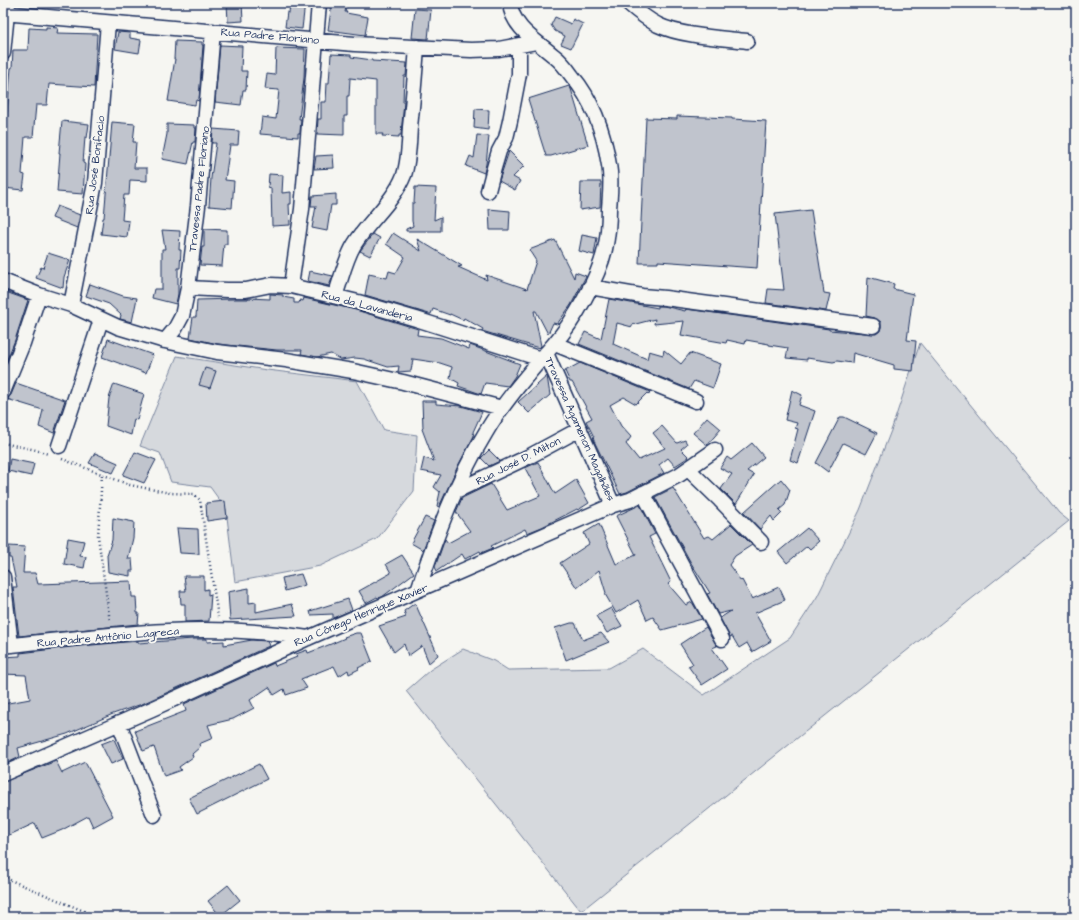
<svg xmlns="http://www.w3.org/2000/svg" width="1079" height="920" viewBox="0 0 1079 920" font-family="'Architects Daughter',sans-serif">
<style>
.park{fill:#d6d9dd;stroke:#78849e}
.building{fill:#c0c4cd;stroke:#1b2f5e}
.lines{fill:none;stroke-linecap:round;stroke-linejoin:round}
.street-casing{stroke:#1b2f5e;stroke-width:17}
.path{stroke:#1b2f5e;stroke-width:2.5;stroke-dasharray:1 3;stroke-linecap:butt}
.street{stroke:#f6f6f2;stroke-width:14}
.labels{text-anchor:middle;dominant-baseline:central;stroke-width:4;stroke-linejoin:round;paint-order:stroke}
.street-label{font-size:11px;fill:#1b2f5e;stroke:#f6f6f2}
</style>
<rect width="100%" height="100%" fill="#f6f6f2"/>
<filter id="ink" filterUnits="userSpaceOnUse"><feTurbulence type="fractalNoise" baseFrequency=".025" numOctaves="2"/><feDisplacementMap in="SourceGraphic" scale="8" xChannelSelector="R" yChannelSelector="G"/><feConvolveMatrix kernelMatrix="1 2 1 2 8 2 1 2 1" color-interpolation-filters="sRGB"/></filter>
<g filter="url(#ink)">
<!-- park -->
<path class="park" d="M920,343l139,170 10,8 -488,390 -175,-220 24,-21 33,-21 31,12 14,9 101,-2 34,-19 61,46 86,-57 27,-41 43,-87 32,-82z
M177,356l90,14 90,11 27,49 33,5 -3,56 -37,48 -57,27 -85,16 -9,-73 -16,-22 -39,-5 -11,-29 -20,-7z"/>
<!-- building -->
<path class="building" d="M227,3h15l1,18 -15,1z
M290,3h15l-3,26 -17,-2 2,-15 2,1z
M332,3h15l-2,9h2l-1,1 22,4 -3,18 -37,-5z
M415,9l16,1 -3,29 -16,-1z
M555,17l16,7 2,-5 10,5 -12,24 -10,-4 4,-8 -10,-5 -4,-6z
M46,27l12,1 -1,5 40,1 -3,53 -45,-3 -2,21h-11l-3,32h-8l-3,37 3,1 -2,15 -20,-2 3,-21h-3l2,-32h-2l2,-23h2l4,-44h1l1,-18h15l1,-22 17,1z
M118,32l12,1v5l11,2 -2,13 -24,-4z
M175,41l27,1v3h1l-4,56 -3,-1 -1,5 -27,-4 7,-42h-1z
M220,45l22,1 -1,25h6l-1,19h-3l-2,15 -26,-3z
M276,48l29,1 -1,29 -5,41h2l-1,14h-2v4l-38,-3 2,-17 14,2 3,-29 -14,-1 2,-15 8,1z
M331,54l20,1v2l21,3v1l35,2 -1,13h-2l-1,26h1l-3,33h-2v2l-17,-1 1,-2h-7v-53l-26,-3 -1,18h-2v20h-3v19l-27,-1 1,-15h3v-17h5l1,-19h2z
M569,86l2,3 17,56 -37,11h-5l-18,-57z
M475,109l14,1 -1,20 -14,-2z
M677,116l55,2v1l34,2 -9,147 -99,-7v2h-19l7,-145 31,1z
M62,121l27,3 -2,14 -2,-1 -2,26 2,1 -2,30 -26,-2 3,-39h-1z
M112,122l23,2 -2,18h3l-2,26h13v13l-17,-1 -1,15h-5l-2,25 7,1 -2,16 -26,-3 2,-16h1z
M167,124l27,1v3h2l-1,14h-2l-5,22 -26,-5 5,-25z
M213,129l26,2 -1,14h-8l-5,35 9,1 -2,27 -23,-2 2,-28 5,-35h-4z
M477,135l12,1 -3,28 -2,9 -18,-7 4,-10 4,2z
M509,151l15,15 -11,11 7,4 -5,9 -16,-9z
M333,155l1,13 -20,1 2,-13z
M269,174l14,1 -1,18 9,-1v12h-2l1,21 -18,1 -1,-38 -3,-1z
M581,182h20l-1,25 -20,3z
M415,187l21,1 -2,32 7,-3v14h-35v-2l7,-3 -1,-5v-18h2z
M336,194v11h-5l-4,26 -15,-3 4,-22h-5l1,-10z
M57,206l23,9 -3,13 -25,-10z
M489,209l21,2 -1,19h-19z
M811,210l13,83 6,1 -4,17 -60,-8 2,-14 16,1 -9,-76z
M204,229l23,1v14h-3l-2,22 -22,-1 2,-18h2z
M162,230l18,1 -1,19h2l-1,18h-2v26l-2,10 -24,-6 2,-9h8v-40h3z
M393,233l28,18 -4,-12 45,27 -4,1 29,13 -1,-5 41,14 9,-28 -7,-11 26,-10 19,38 1,-6 11,4 -15,29 -14,19 -4,-1 -5,11 -12,-23h-2l7,35 -2,2 -57,-17 1,-2 -19,-11 -1,2 -13,-6v1l-17,-6 -2,5h-2l-64,-19 4,-21 18,4 2,-7 7,2 9,-16 -19,-13z
M373,234l7,4 -10,18 -10,-5z
M582,235l15,3 -3,17 -15,-4z
M48,253l22,7 -6,17 -1,11 -27,-10 5,-11 2,1z
M310,271l23,5 -4,10 -21,-5z
M868,277l26,7 -1,5 20,5 -6,46 9,1 -3,30 -19,-2v-4l-41,-12 -1,10 -15,-2 -4,1 -26,-4v2l-21,-2 2,-10 -19,-3v-1l-23,-4 -1,4 -18,-4 -1,3 -45,-8 3,-14 -30,3 1,-5 -23,6v2l-15,-4 -4,21 34,15 2,-8 14,4 1,-5 17,14 9,-11 31,11 -8,24 -19,-7 -5,8 -110,-45 6,-12 16,7 8,-40 49,9v-2h6l21,5 1,-2 143,20v1l47,4 4,-3 1,-4v-5l-6,-4 -9,-2z
M90,284l33,12 14,2 -5,24 -12,-3 1,-4 -12,-11 -23,-8z
M3,291l25,9 -13,40 -12,29z
M270,294l13,1v2l11,2v4h5l1,-3 3,1 1,-3 52,12 62,19 -1,6 24,3 28,11 1,-4 50,19 -5,12 -7,10 -23,-3 -4,11 -23,-8 1,-3 -9,-5 2,-11 -12,-4 -27,-4 -2,12 -13,1 1,-6 -11,1 -24,-8 -9,-1 -14,2 -10,-6 -14,3 -16,-3 1,-4h-25l-40,-4 -19,-2 -28,-6 3,-21h3l1,-17 36,-1h15v-1l22,1z
M108,339l45,16 -7,18 -44,-16z
M580,363l70,29 -1,3 -2,-2 -11,11 -12,-7 -14,8 11,21 10,11 -5,7 13,16 26,-12 -12,-15 9,-7 15,17 8,-3 2,4 -6,5 8,8 -14,9 -7,-8 -9,7 5,8 -37,19 -7,2 -25,-51 -2,-5 1,-1 -8,-16 6,-3 -20,-36h-2l-5,-11z
M205,368l11,3 -6,17 -11,-3z
M547,376l3,19 -21,18 -11,-11z
M16,383l49,17 -11,33 -15,-6 4,-17 -36,-11 4,-4z
M114,384l30,10 -7,26 -3,-1 -3,16 -25,-9 3,-28z
M792,390l10,5 -3,10 16,6 -17,52 -8,-3 8,-31 -3,-1 2,-5 -12,-3z
M422,401h14v3l25,2 21,6 -9,20 1,4 -16,30 -19,41 -2,-1 3,-14 -6,-5 7,-12 -20,-4 3,-13 10,3 -12,-32 1,-1z
M707,417l14,12 -14,16 -14,-12z
M840,417h4l33,16 -11,21 -23,-11 -15,29 -12,-9z
M752,443l12,14 -17,14 7,4 -18,29 -15,-15 11,-15 -12,-6 7,-11 4,3z
M489,450l11,11 -11,5 -8,-8z
M135,452l21,8 -12,23 -21,-8z
M95,453l23,10 -5,10 -24,-10z
M10,459l24,5 -3,12 -23,-5z
M538,462l17,32 21,-14 13,23 -11,7 -1,-1 -35,18 -15,6 -2,-4 -34,17 2,2 -12,5 -1,-2 -15,8 -3,-5 -25,17 -2,-4 10,-28 3,4 22,-12 -14,-19 6,-14 29,-14 16,26 33,-14 -15,-28z
M781,479l9,11 -5,15 -6,5 3,3 -8,8 -3,-5 -11,13 -16,-17z
M673,488l31,50 5,-2 4,3 18,-15 21,21 -17,11 -6,9 12,16 1,-1 10,19 27,-12 6,13 -30,13 16,28 -19,11 -5,-9 -8,5 -7,-12 -2,1 -10,-19 11,-7 -13,3 -11,-20 3,-1 -19,-30 -36,-66z
M225,501l2,17 -20,3 -1,-18z
M640,505l15,29 -6,3 22,45 -3,2 18,21 6,-3 10,17 -40,11 -9,-13 -6,3 -9,-20 -22,13 -11,-19 1,-1 -7,-23 -22,18 -17,-25 29,-19 -5,-11 15,-9 17,40 20,-9 -20,-39z
M425,517l9,4 -11,29 -12,-7z
M113,518l21,4 -1,16 -5,21h4l1,12h-3v5l-22,-4 -1,-17 5,-15z
M177,528l21,1 1,25 -19,-1z
M807,528l12,13 -9,8 -3,-3 -20,17 -9,-11z
M68,538l16,3 -4,15 6,1 -2,11 -20,-4z
M9,546l16,1 -2,26h12l3,11 93,-3 1,16h4l1,16h2l-1,11 -119,12 -6,-49h4l-6,-29h-2z
M402,555l12,18 -32,24 -4,1 -1,-1 -11,6 -7,-12 32,-18 -5,-9z
M301,574l4,11 -20,6 -3,-13z
M184,576h20v14l4,-1v6l3,-1 -2,27 -24,1v-18h-4l-1,-13h6z
M249,588v15l7,-1v10l36,-8 4,12 -66,4 -2,-28z
M348,599l4,11 -19,8v-4l-22,1 -1,-4z
M415,603l23,52 -9,8 -7,-17 -14,10 -4,-12 -10,8 -15,-26 27,-9 -2,-6z
M611,608l11,18 -15,7 -11,-17z
M571,623h4l8,17 18,-7 8,9 -43,18 -11,-32z
M706,627l11,19 -5,2 15,21 -25,16 -14,-19 5,-2 -13,-20z
M356,633h5l11,28 -14,7 1,1 -10,5 -1,-4 -9,6 -5,-10 -33,13 6,9 -21,7 -2,-6 -10,6 -5,-8 -19,13 4,8 -21,11 -25,6 5,13 -14,6 1,3 -8,7 1,3 -14,10 2,3 -17,6 -10,-29 -11,4 -8,-20 51,-20 -2,-7 90,-41 1,3 22,-9 -1,-3 11,-4 1,3 23,-9 14,-6 -1,-1z
M193,639h14v3l17,-1v4l28,-5 15,1 2,5 -127,58 -29,10 -46,20 -49,14 2,9 -17,8v-61l27,-5 -4,-24 -23,-1v-17l17,-1v-3l60,-7 58,-5v2z
M114,739l9,20 -12,5 -10,-20z
M56,761l6,12 23,-11 28,54 -20,11 -5,-11 -26,14 -20,8 -7,-15 -32,15v-56z
M259,764l8,15 -70,35 -8,-16z
M228,885l12,15 -20,16 -12,-15z"/>
<g class="lines">
<defs>
<path id="street" d="M628,3c9,8 19,16 30,22 23,11 63,13 89,16
M3,13l352,31 116,6 28,-1 37,-7
M3,53l5,-50
M488,191l6,-23 5,-17 7,-13 4,-17 9,-47v-29
M3,281l36,14 32,10 47,22 47,14 52,11 69,8 67,11 50,11 99,26
M291,286l11,-77 17,-206
M590,287l52,9 23,2 208,28
M188,288l39,2h19l25,-5 20,1 67,16 58,17 125,40
M335,296c6,-16 10,-36 19,-51 15,-25 39,-42 50,-70 5,-15 5,-33 6,-48 3,-27 5,-53 7,-80
M71,305l24,-122 13,-160
M165,341l10,-12 7,-13 6,-28 10,-82 15,-175
M555,344l141,57
M546,353l67,152
M3,392l20,-49 16,-48
M59,446l42,-126
M688,469l32,31 41,42
M456,491l74,-35 50,-27
M643,493l79,146
M3,577l8,68
M418,590c18,-53 38,-109 68,-158 19,-32 44,-60 68,-88 20,-23 44,-65 51,-95 3,-13 4,-27 4,-40 1,-14 3,-30 0,-44 -5,-32 -16,-64 -37,-89 -5,-7 -11,-15 -18,-20 -17,-15 -42,-28 -44,-53
M3,646c101,-11 203,-25 305,-8
M119,723l35,92
M3,774l149,-65 156,-71 305,-133 17,-5 49,-25 36,-25"/>
</defs>
<!-- street casing -->
<use href="#street" class="street-casing"/>
<!-- path -->
<path class="path" d="M3,443l33,7 12,4
M62,459l68,26 40,8 24,1 6,6 18,117
M102,475l-4,61 12,86
M3,876l7,4 88,37"/>
<!-- street -->
<use href="#street" class="street"/>
</g>
</g>
<g class="labels">
<!-- street labels -->
<g class="street-label">
<text transform="translate(270 36) rotate(5)">Rua Padre Floriano</text>
<text transform="translate(95 165) rotate(-83)">Rua José Bonifacio</text>
<text transform="translate(199 189) rotate(-84)">Travessa Padre Floriano</text>
<text transform="translate(367 306) rotate(15)">Rua da Lavanderia</text>
<text transform="translate(580 429) rotate(66)">Travessa Agamenon Magalhães</text>
<text transform="translate(518 461) rotate(-27)">Rua José D. Milton</text>
<text transform="translate(361 615) rotate(-23)">Rua Cônego Henrique Xavier</text>
<text transform="translate(108 637) rotate(-5)">Rua Padre Antônio Lagreca</text>
</g>
</g>
<!-- margin -->
<rect width="1079" height="920" fill="none" stroke="#f6f6f2" stroke-width="16"/>
<rect x="8" y="8" width="1063" height="904" fill="none" stroke="#1b2f5e" stroke-width="1.5" filter="url(#ink)"/>
</svg>
